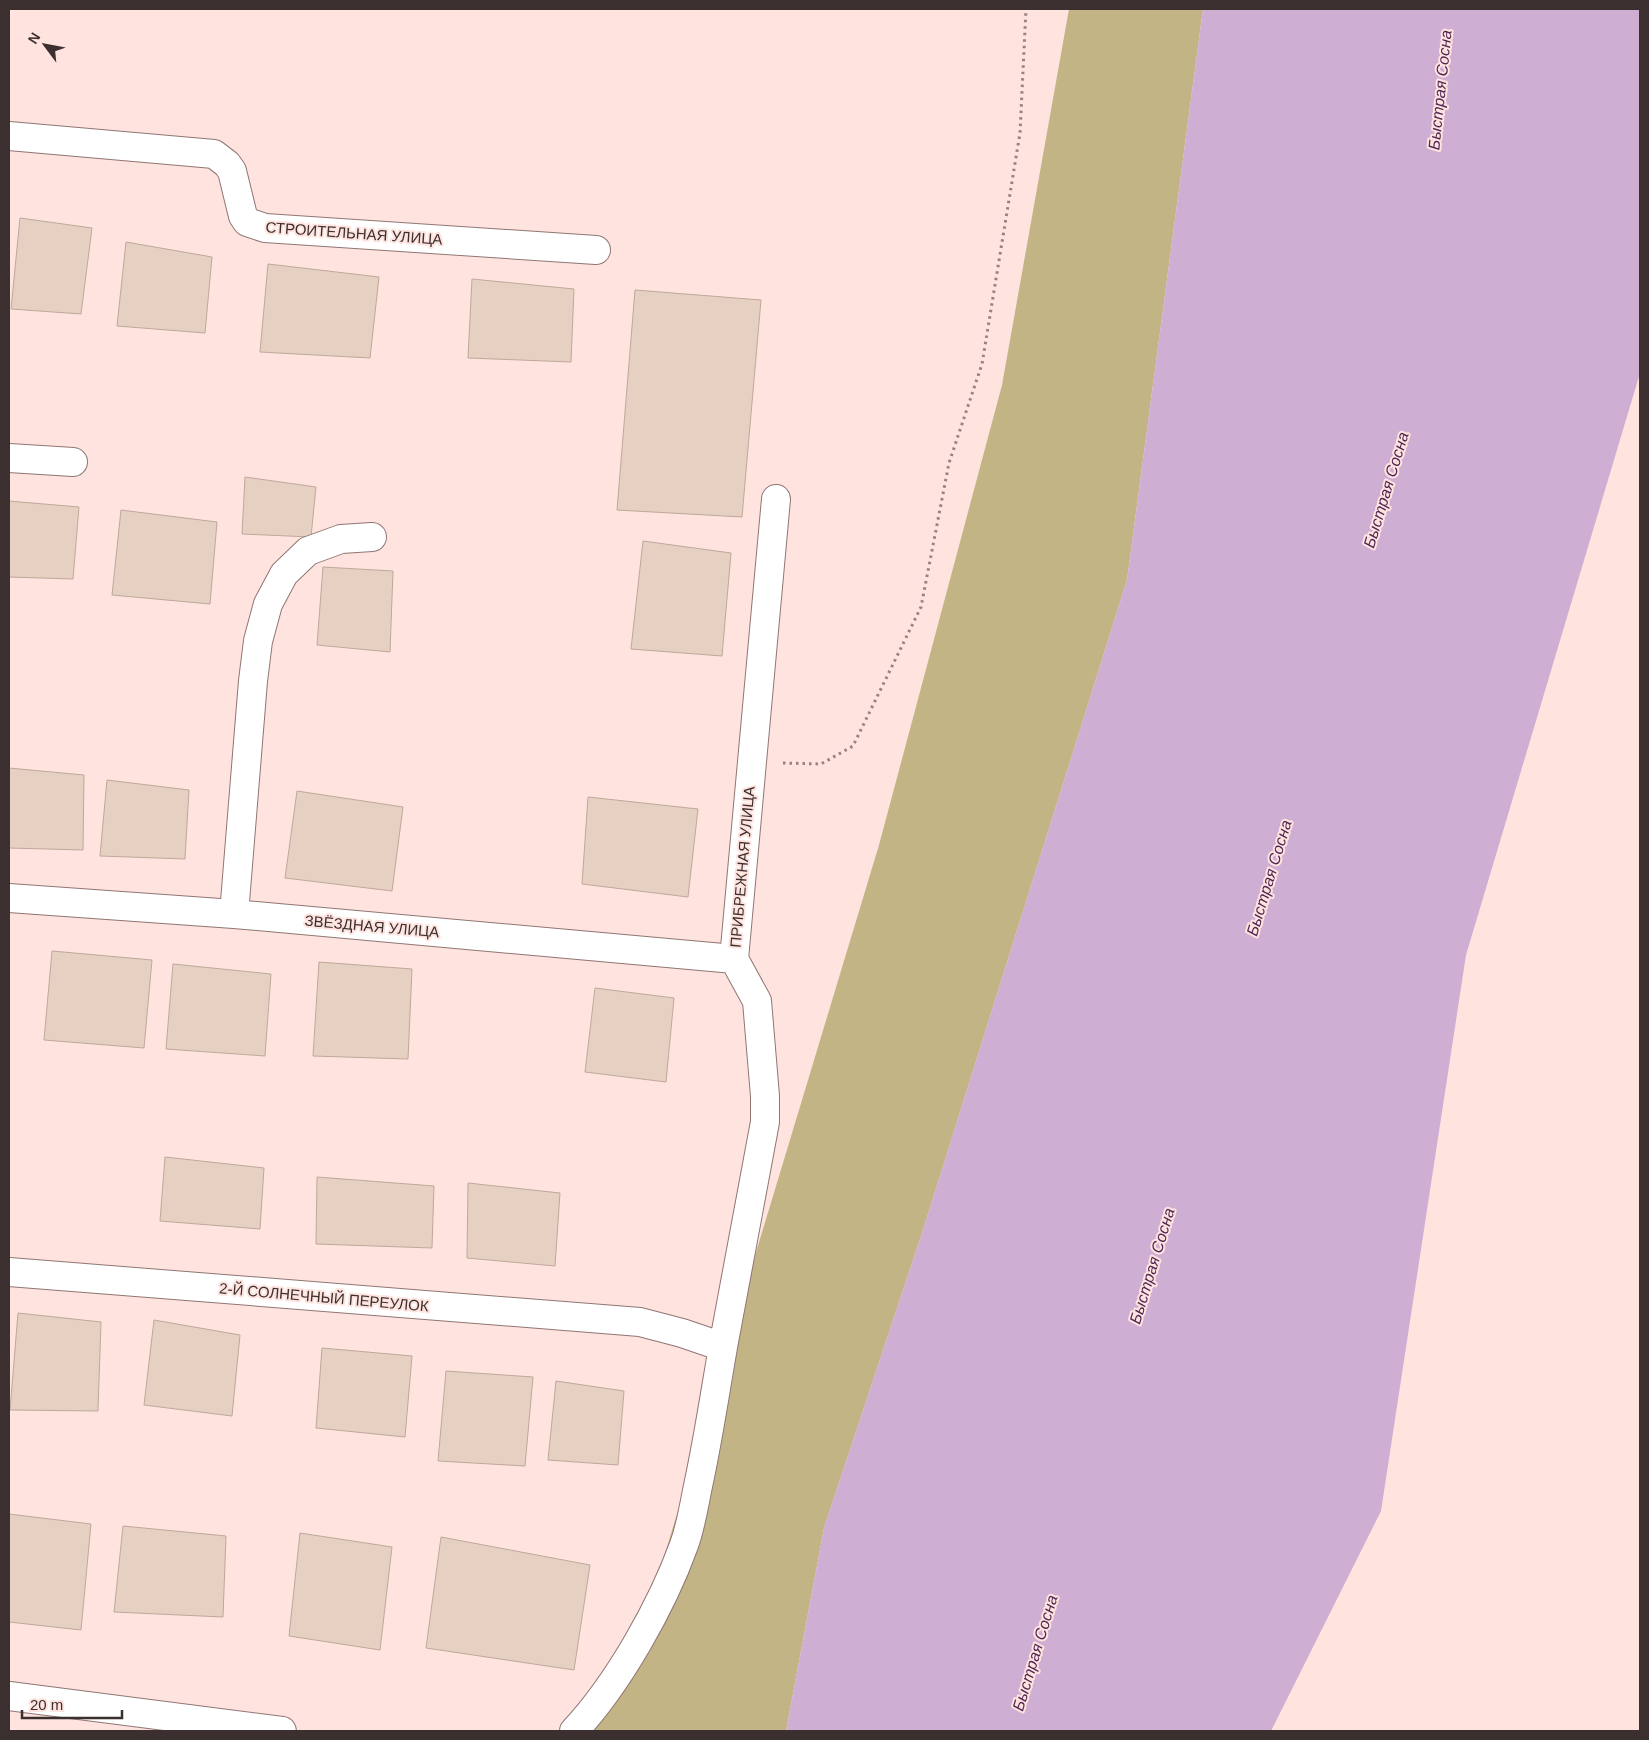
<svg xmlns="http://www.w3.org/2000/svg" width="1649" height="1740" viewBox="0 0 1649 1740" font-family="Helvetica,sans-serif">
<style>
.forest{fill:#c3b486}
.water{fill:#cfaed3}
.building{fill:#e5d0c1;stroke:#bda99a}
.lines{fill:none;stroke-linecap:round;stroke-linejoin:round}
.minor-casing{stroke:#8f7673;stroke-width:30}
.path{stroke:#968380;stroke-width:3;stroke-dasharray:2.5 4;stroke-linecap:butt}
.minor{stroke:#fff;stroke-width:28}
.labels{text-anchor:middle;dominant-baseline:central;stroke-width:4;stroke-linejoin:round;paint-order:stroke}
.street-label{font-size:15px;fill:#3b302f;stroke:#ffe3df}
.water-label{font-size:16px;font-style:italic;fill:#4e2554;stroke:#ffe3df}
</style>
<rect width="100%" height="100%" fill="#ffe3df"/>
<!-- forest -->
<path class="forest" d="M1069,9h134l-76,571 -204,650 -99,298 -38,203h-218l73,-98 238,-788 123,-460z"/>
<!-- water -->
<path class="water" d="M1203,9h437v364l-174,582 -85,556 -110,220h-485l38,-203 99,-298 204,-650z"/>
<!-- building -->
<path class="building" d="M20,218l72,10 -11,86 -70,-5z
M126,242l86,15 -7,76 -88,-7z
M268,264l111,13 -9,81 -110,-6z
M472,279l102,10 -3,73 -103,-4z
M635,290l126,10 -19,217 -125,-7z
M245,477l71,10 -5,50 -69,-3z
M9,501l70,6 -6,72 -64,-2z
M121,510l96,12 -7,82 -98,-9z
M643,541l88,12 -9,103 -91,-7z
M323,567l70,4 -3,81 -73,-7z
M9,768l75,7 -1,75 -74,-2z
M107,780l82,10 -4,69 -85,-3z
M297,791l106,16 -11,84 -107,-13z
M588,797l110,12 -10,88 -106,-13z
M52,951l100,9 -8,88 -100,-8z
M319,962l93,7 -4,90 -95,-3z
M173,964l98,10 -6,82 -99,-7z
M595,988l79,10 -8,84 -81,-10z
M165,1157l99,11 -4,61 -100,-8z
M317,1177l117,9 -2,62 -116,-4z
M468,1183l92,10 -5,73 -88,-8z
M18,1313l83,9 -3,89 -88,-1z
M154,1320l86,15 -8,81 -88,-11z
M322,1348l90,8 -7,81 -89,-9z
M446,1371l87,6 -8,89 -87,-5z
M556,1381l68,10 -6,74 -70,-5z
M9,1514l82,10 -10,106 -72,-8z
M123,1526l103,10 -3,81 -109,-5z
M300,1533l92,14 -12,103 -91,-14z
M441,1537l149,28 -16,105 -148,-22z"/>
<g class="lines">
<defs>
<path id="minor" d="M9,136l205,18 13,10 5,7 11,45 4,6 18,6 331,22
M9,458l64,4
M9,898l225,16 500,45
M234,914l19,-233 5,-40 10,-37 16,-30 24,-23 33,-12 31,-2
M9,1272l631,50 42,11 41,14c-8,46 -15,93 -25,139 -4,19 -7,40 -14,59 -22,61 -66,139 -110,186
M723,1347l42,-225v-26l-8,-95 -23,-42 42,-460
M9,1696l273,35"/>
</defs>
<!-- minor casing -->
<use href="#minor" class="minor-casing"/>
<!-- path -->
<path class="path" d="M783,763l38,1 32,-18 68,-139 28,-144 33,-99 38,-231 6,-124"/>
<!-- minor -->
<use href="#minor" class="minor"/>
</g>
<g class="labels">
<!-- street labels -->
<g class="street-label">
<text transform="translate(354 233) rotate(4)">СТРОИТЕЛЬНАЯ УЛИЦА</text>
<text transform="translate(742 867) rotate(-85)">ПРИБРЕЖНАЯ УЛИЦА</text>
<text transform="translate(372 926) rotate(5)">ЗВЁЗДНАЯ УЛИЦА</text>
<text transform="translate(324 1297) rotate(5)">2-Й СОЛНЕЧНЫЙ ПЕРЕУЛОК</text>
</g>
<!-- water labels -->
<g class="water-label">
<text transform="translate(1440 90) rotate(-84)">Быстрая Сосна</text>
<text transform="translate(1386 490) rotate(-73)">Быстрая Сосна</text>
<text transform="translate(1269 878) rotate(-73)">Быстрая Сосна</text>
<text transform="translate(1152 1266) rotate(-73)">Быстрая Сосна</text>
<text transform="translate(1035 1653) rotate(-73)">Быстрая Сосна</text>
</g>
</g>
<!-- border -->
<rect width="1649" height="1740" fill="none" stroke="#3b302f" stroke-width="20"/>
<!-- north arrow -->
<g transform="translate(45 45) rotate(302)" stroke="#ffe3df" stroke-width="4" paint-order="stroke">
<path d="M0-4L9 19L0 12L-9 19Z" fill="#3b302f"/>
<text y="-8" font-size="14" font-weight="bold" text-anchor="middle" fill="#3b302f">N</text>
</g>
<!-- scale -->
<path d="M22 1710v8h100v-8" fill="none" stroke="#3b302f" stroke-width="2.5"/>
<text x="30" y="1710" font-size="15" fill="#3b302f" stroke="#ffe3df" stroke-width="4" paint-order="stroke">20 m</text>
</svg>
